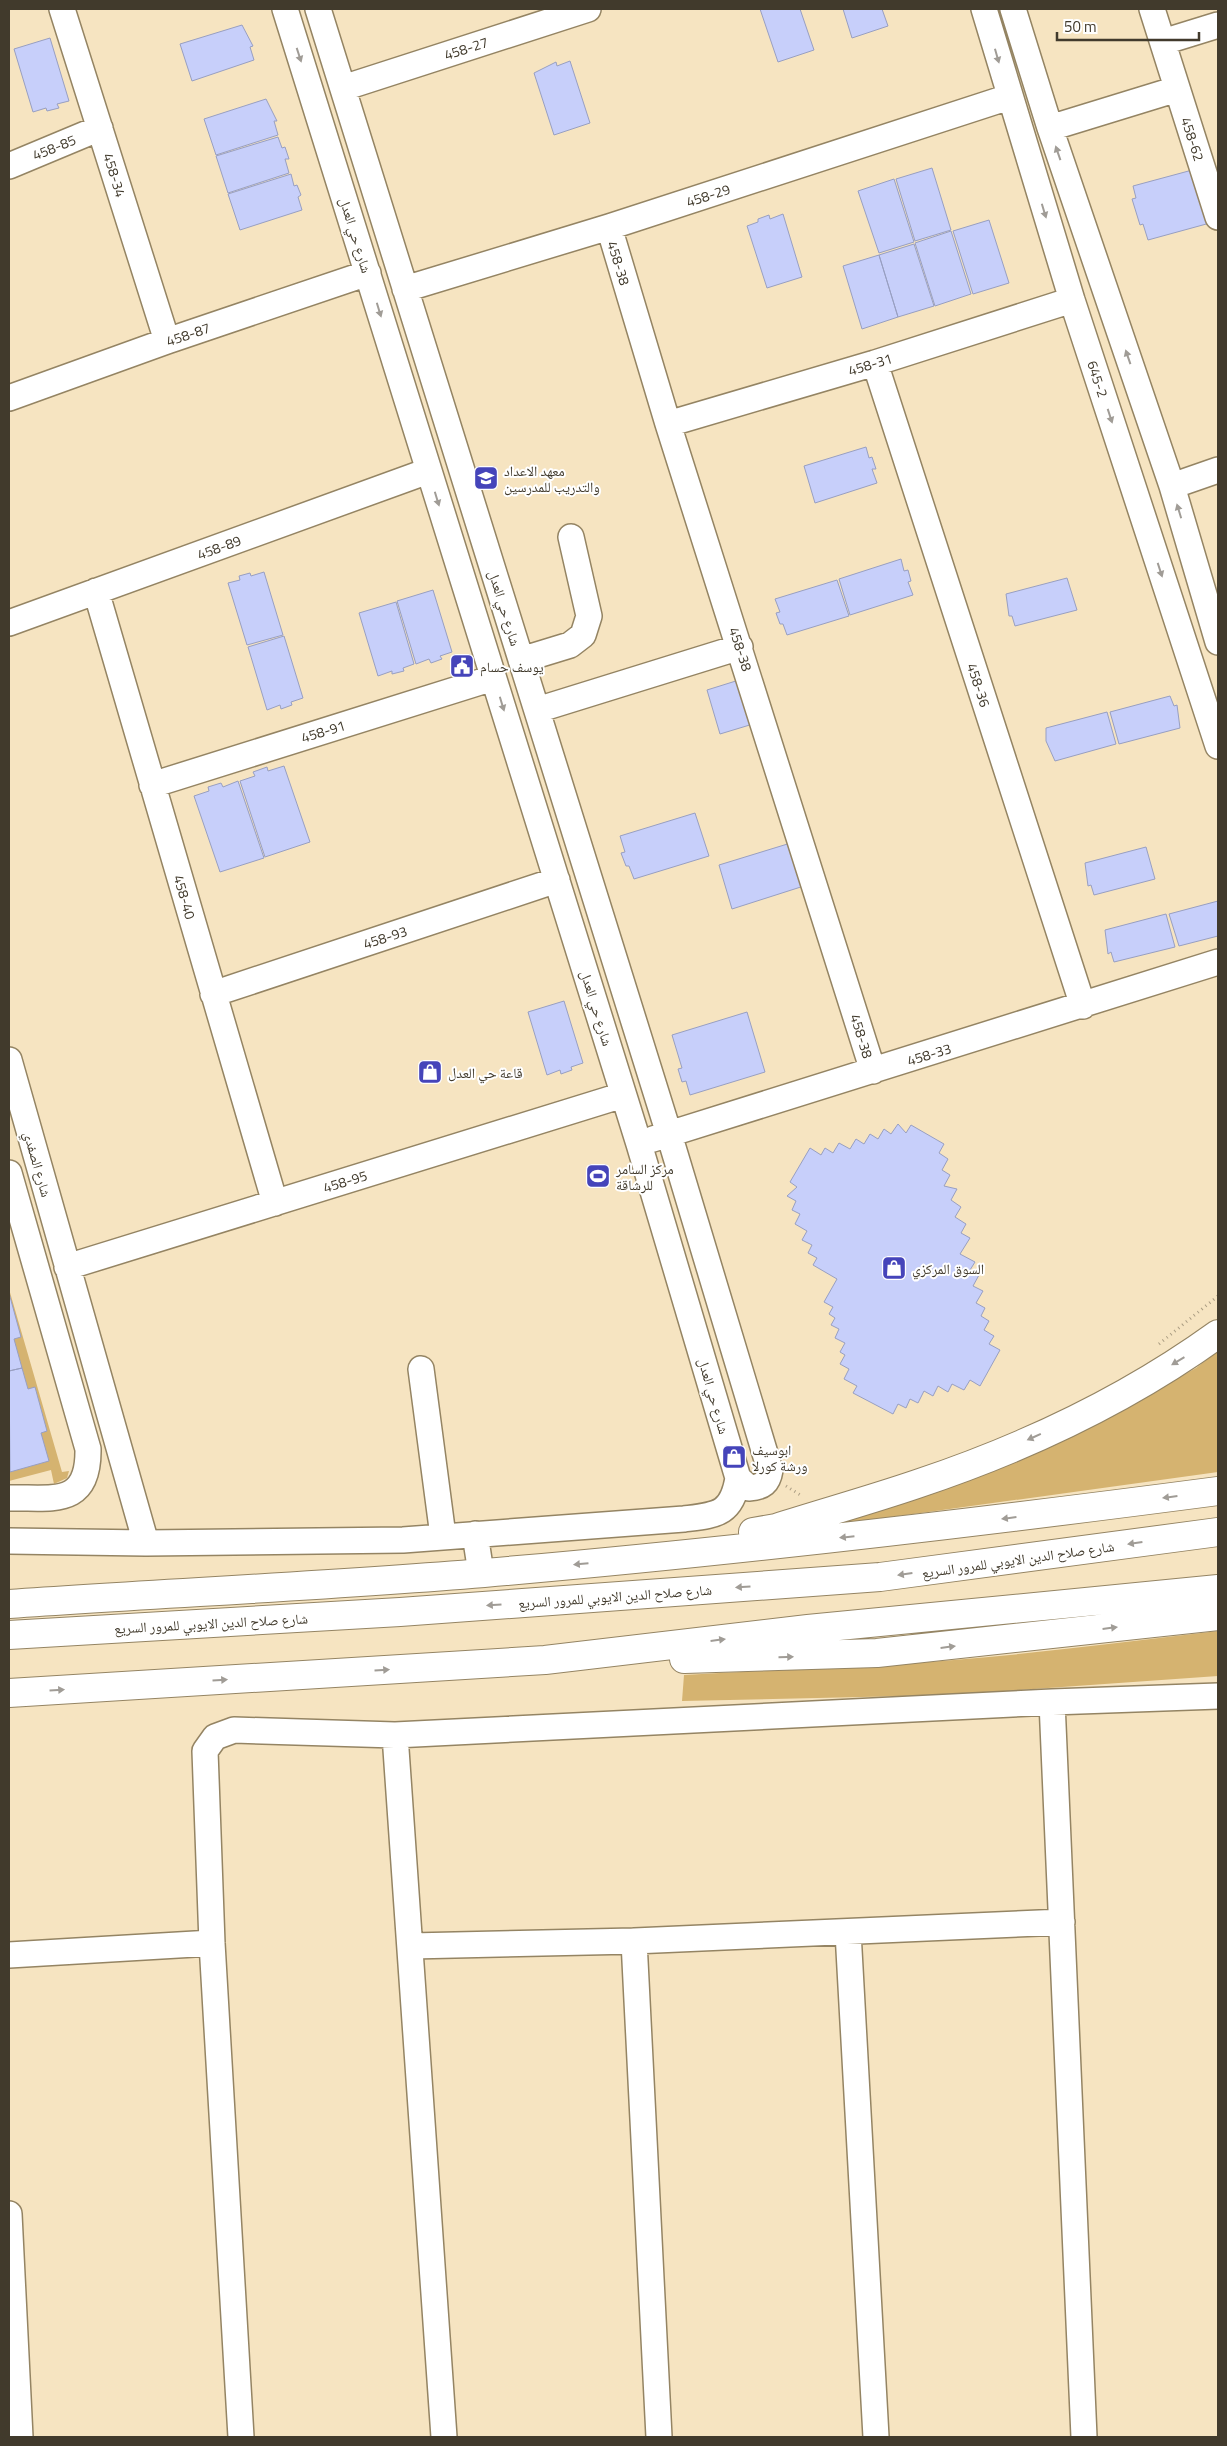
<svg xmlns="http://www.w3.org/2000/svg" width="1227" height="2446" viewBox="0 0 1227 2446" font-family="'Titillium Web','Noto Naskh Arabic',sans-serif">
<style>
.green{fill:#d5b370}
.building{fill:#c7cffa;stroke:#989fc1}
.lines{fill:none;stroke-linecap:round;stroke-linejoin:round}
.minor-casing{stroke:#948463;stroke-width:28}
.highway-casing{stroke:#948463;stroke-width:30}
.path{stroke:#ab9d83;stroke-width:3;stroke-dasharray:1 4;stroke-linecap:butt}
.minor{stroke:#fff;stroke-width:25}
.highway{stroke:#fff;stroke-width:28}
.oneway{fill:#a09c96}
.labels{text-anchor:middle;dominant-baseline:central;stroke-width:4;stroke-linejoin:round;paint-order:stroke}
.street-label{font-size:14px;fill:#413a2c;stroke:#fff}
.poi-label{font-size:14px;fill:#413a2c;stroke:#fff;text-anchor:start}
</style>
<rect width="100%" height="100%" fill="#f6e4c1"/>
<!-- green -->
<path class="green" d="M9,1289l53,183 7,-1 -2,7 -13,6 -3,-14 -42,11z
M1218,1351v121l-391,54 310,-125 59,-33z
M1218,1631v45l-268,19 -268,6 2,-26c90,-5 180,-7 270,-15 88,-7 176,-19 264,-29z"/>
<!-- building -->
<path class="building" d="M760,9h40l14,41 -36,12z
M843,9h39l6,17 -36,12z
M242,25l11,21 -3,1 4,13 -62,21 -12,-37z
M50,38l19,63 -12,3 2,4 -12,3 -1,-3 -13,4 -19,-63z
M570,61l20,62 -36,12 -20,-62 22,-11 1,4z
M266,99l11,22h-3l4,14 -62,20 -12,-36z
M278,137l4,11 3,-1 4,12h-4l4,14 -61,20 -12,-37z
M932,168l19,62 -36,11 -19,-62z
M1196,169l14,54 -62,17 -5,-16 -3,1 -8,-26 4,-1 -3,-12z
M291,174l3,12 3,-1 4,10 -3,2 4,13 -62,20 -12,-36z
M894,179l20,63 -35,11 -21,-62z
M783,214l19,63 -35,11 -20,-62 11,-4v-3l11,-4 1,4z
M989,220l20,63 -36,11 -20,-63z
M951,231l20,63 -36,12 -20,-63z
M914,244l20,62 -36,11 -19,-62z
M879,255l19,62 -36,12 -19,-63z
M866,447l3,11 3,-1 4,12h-4l5,14 -62,20 -11,-37z
M901,559l3,12 4,-1 3,11 -3,1 5,13 -63,20 -11,-36z
M264,572l19,63 -36,10 -19,-62 12,-3 -1,-4 11,-3 1,3z
M1067,578l10,32 -62,16 -3,-10h-3l-3,-22z
M837,580l12,36 -62,19 -4,-11h-3l-4,-11 4,-1 -5,-13z
M433,590l19,62 -12,4 2,3 -11,4 -2,-4 -13,5 -19,-63z
M396,602l18,62 -11,4 1,3 -12,3v-3l-14,5 -19,-63z
M284,636l19,62 -12,4 1,3 -11,4 -1,-4 -13,5 -19,-63z
M739,680l14,44 -33,10 -13,-44z
M1170,696l4,10 3,-1 3,23 -61,16 -9,-32z
M1107,712l9,32 -61,17 -9,-20v-13z
M284,766l26,76 -45,15 -25,-76 15,-5 -2,-4 14,-5 1,4z
M238,781l26,77 -44,14 -26,-76 15,-5 -1,-4 13,-4 2,4z
M695,813l14,43 -75,23 -5,-13h-3l-5,-13 4,-1 -5,-16z
M794,842l13,43 -75,24 -13,-44z
M1146,847l9,32 -61,16 -3,-10 -3,1 -3,-23z
M1218,901v35l-39,10 -10,-32z
M1166,914l9,33 -61,15 -3,-10 -3,2 -3,-24z
M564,1001l19,62 -12,4 1,3 -11,4 -1,-4 -13,5 -19,-63z
M747,1012l18,60 -75,23 -4,-14 -4,1 -4,-13 4,-1 -10,-33z
M898,1124l8,9 5,-8 33,19 -5,9 9,6 -6,11 8,5 -6,11 13,3 -6,11 10,7 -6,10 11,7 -5,9 9,5 -10,16 15,8 -5,8 9,5 -6,11 10,5 -7,12 9,5 -4,8 8,5 -5,9 10,6 -5,8 11,6 -20,36 -10,-6 -6,10 -12,-6 -4,8 -10,-6 -5,10 -9,-5 -6,12 -8,-4 -4,9 -8,-4 -5,10 -40,-21 4,-7 -13,-7 5,-10 -9,-5 5,-9 -5,-3 5,-9 -10,-5 4,-9 -8,-4 4,-7 -6,-4 4,-7 -9,-5 13,-23 -24,-14 4,-7 -9,-5 4,-8 -10,-5 5,-9 -12,-7 5,-10 -8,-4 4,-9 -9,-5 10,-9 -7,-5 20,-34 11,7 4,-7 8,5 6,-10 11,6 6,-10 8,5 6,-10 8,5 6,-10 7,5z
M9,1293l12,44 -7,2 8,29 -13,3z
M22,1368l6,21 7,-2 12,44 -6,2 8,28 -39,11 -1,-101z"/>
<g class="lines">
<defs>
<path id="minor" d="M62,9l105,332
M285,9l354,1135 99,334 11,10c14,-1 19,-5 21,-18l-101,-336 -351,-1125
M984,9l88,291 146,446
M1013,9l37,119 122,358 46,156
M1152,9l66,208
M1163,42l55,-17
M343,88l245,-79
M1050,128l127,-39
M9,166l91,-38
M609,227l59,197 205,647
M405,289l204,-62 400,-130
M875,363l208,643
M9,398l158,-57 201,-68
M668,424l207,-61 197,-63
M1172,486l46,-16
M96,591l179,612
M9,623l419,-152
M521,660l49,-15 13,-10 6,-19 -18,-79
M537,710l203,-63
M152,785l341,-107
M213,994l344,-114
M9,1060l137,483
M653,1139l565,-177
M9,1173l79,276c1,59 -36,48 -79,49
M67,1267l556,-172
M421,1369l22,167
M475,1534l6,39
M9,1541l137,2 257,-3 281,-21c32,-4 48,-4 54,-41
M1052,1702l32,735
M395,1735l49,702
M848,1932l28,505
M634,1941l25,496
M411,1946l223,-5 428,-19
M9,1955l203,-12
M9,2214l11,223
M241,2437l-29,-494 -7,-192 10,-14 19,-7 161,5 657,-33 166,-6"/>
<path id="highway" d="M753,1532l23,-4c47,-15 94,-28 141,-44 105,-35 211,-85 301,-150
M9,1604c158,-11 317,-18 475,-31 246,-21 490,-50 734,-82
M9,1635l391,-23 480,-35 338,-45
M684,1659l193,-6 341,-37
M9,1693l536,-33 263,-31 410,-40"/>
</defs>
<!-- minor casing -->
<use href="#minor" class="minor-casing"/>
<!-- highway casing -->
<use href="#highway" class="highway-casing"/>
<!-- path -->
<path class="path" d="M1159,1344l59,-48
M786,1486l16,10"/>
<!-- minor -->
<use href="#minor" class="minor"/>
<!-- highway -->
<use href="#highway" class="highway"/>
</g>
<!-- one-way arrows -->
<defs><path id="oneway-solid" d="M-6-.8H1V-3.2L6.5 0L1 3.2V.8H-6Z" transform="scale(1.25)"/></defs>
<g class="oneway">
<use href="#oneway-solid" transform="translate(299 55) rotate(72)"/>
<use href="#oneway-solid" transform="translate(997 56) rotate(74)"/>
<use href="#oneway-solid" transform="translate(1058 153) rotate(-109)"/>
<use href="#oneway-solid" transform="translate(1044 211) rotate(73)"/>
<use href="#oneway-solid" transform="translate(379 310) rotate(73)"/>
<use href="#oneway-solid" transform="translate(1128 357) rotate(-109)"/>
<use href="#oneway-solid" transform="translate(1110 416) rotate(72)"/>
<use href="#oneway-solid" transform="translate(437 499) rotate(73)"/>
<use href="#oneway-solid" transform="translate(1179 511) rotate(-107)"/>
<use href="#oneway-solid" transform="translate(1160 570) rotate(72)"/>
<use href="#oneway-solid" transform="translate(502 704) rotate(73)"/>
<use href="#oneway-solid" transform="translate(1178 1361) rotate(149)"/>
<use href="#oneway-solid" transform="translate(1034 1437) rotate(156)"/>
<use href="#oneway-solid" transform="translate(1170 1497) rotate(173)"/>
<use href="#oneway-solid" transform="translate(1009 1518) rotate(173)"/>
<use href="#oneway-solid" transform="translate(847 1537) rotate(174)"/>
<use href="#oneway-solid" transform="translate(1135 1543) rotate(172)"/>
<use href="#oneway-solid" transform="translate(581 1564) rotate(175)"/>
<use href="#oneway-solid" transform="translate(905 1574) rotate(172)"/>
<use href="#oneway-solid" transform="translate(743 1587) rotate(176)"/>
<use href="#oneway-solid" transform="translate(494 1605) rotate(176)"/>
<use href="#oneway-solid" transform="translate(1110 1628) rotate(-7)"/>
<use href="#oneway-solid" transform="translate(718 1640) rotate(-7)"/>
<use href="#oneway-solid" transform="translate(948 1647) rotate(-7)"/>
<use href="#oneway-solid" transform="translate(786 1657) rotate(-2)"/>
<use href="#oneway-solid" transform="translate(382 1670) rotate(-4)"/>
<use href="#oneway-solid" transform="translate(220 1680) rotate(-4)"/>
<use href="#oneway-solid" transform="translate(57 1690) rotate(-4)"/>
</g>
<!-- icons -->
<defs>
<symbol id="school-square" viewBox="-11 -11 22 22"><rect x="-9" y="-9" width="18" height="18" rx="4" fill="#4544ba" stroke="#fff"/><path d="M0-5L7-2L0 1L-7-2ZM-4 1L0 2.5L4 1V4Q0 6-4 4Z" fill="#fff"/></symbol>
<symbol id="civic-square" viewBox="-11 -11 22 22"><rect x="-9" y="-9" width="18" height="18" rx="4" fill="#4544ba" stroke="#fff"/><path d="M-.6-6.5H3V-4.5H.6V-3L4-1V1h2V6H-6V1h2V-1L-.6-3ZM-1.2 2.5V6h2.4V2.5Z" fill="#fff"/></symbol>
<symbol id="shop-square" viewBox="-11 -11 22 22"><rect x="-9" y="-9" width="18" height="18" rx="4" fill="#4544ba" stroke="#fff"/><path d="M-5-2.5h2.3a2.7 3.5 0 0 1 5.4 0H5L5.5 6h-11ZM-1.5-2.5h3a1.5 2.3 0 0 0-3 0Z" fill="#fff"/></symbol>
<symbol id="stadium-square" viewBox="-11 -11 22 22"><rect x="-9" y="-9" width="18" height="18" rx="4" fill="#4544ba" stroke="#fff"/><path d="M0-5a6.5 5 0 1 0 0 10a6.5 5 0 1 0 0-10ZM-3.5-1.8h7v3.6h-7Z" fill="#fff"/></symbol>
</defs>
<g fill-rule="evenodd">
<use href="#school-square" x="472" y="464" width="28" height="28"/>
<use href="#civic-square" x="448" y="652" width="28" height="28"/>
<use href="#shop-square" x="416" y="1058" width="28" height="28"/>
<use href="#stadium-square" x="584" y="1162" width="28" height="28"/>
<use href="#shop-square" x="880" y="1254" width="28" height="28"/>
<use href="#shop-square" x="720" y="1443" width="28" height="28"/>
</g>
<g class="labels">
<!-- street labels -->
<g class="street-label">
<text transform="translate(466 48) rotate(-18)">458-27</text>
<text transform="translate(1193 139) rotate(72)">458-62</text>
<text transform="translate(54 147) rotate(-22)">458-85</text>
<text transform="translate(115 175) rotate(73)">458-34</text>
<text transform="translate(708 195) rotate(-18)">458-29</text>
<text transform="translate(356 235) rotate(73)">شارع حي العدل</text>
<text transform="translate(619 263) rotate(73)">458-38</text>
<text transform="translate(188 334) rotate(-19)">458-87</text>
<text transform="translate(870 364) rotate(-17)">458-31</text>
<text transform="translate(1098 379) rotate(72)">645-2</text>
<text transform="translate(219 547) rotate(-20)">458-89</text>
<text transform="translate(505 608) rotate(73)">شارع حي العدل</text>
<text transform="translate(741 649) rotate(72)">458-38</text>
<text transform="translate(979 685) rotate(72)">458-36</text>
<text transform="translate(323 731) rotate(-17)">458-91</text>
<text transform="translate(185 897) rotate(74)">458-40</text>
<text transform="translate(385 937) rotate(-18)">458-93</text>
<text transform="translate(597 1008) rotate(73)">شارع حي العدل</text>
<text transform="translate(862 1036) rotate(73)">458-38</text>
<text transform="translate(929 1054) rotate(-17)">458-33</text>
<text transform="translate(38 1164) rotate(74)">شارع الصفدي</text>
<text transform="translate(345 1181) rotate(-17)">458-95</text>
<text transform="translate(714 1396) rotate(74)">شارع حي العدل</text>
<text transform="translate(1018 1559) rotate(-8)">شارع صلاح الدين الايوبي للمرور السريع</text>
<text transform="translate(615 1596) rotate(-4)">شارع صلاح الدين الايوبي للمرور السريع</text>
<text transform="translate(211 1623) rotate(-3)">شارع صلاح الدين الايوبي للمرور السريع</text>
</g>
<!-- poi labels -->
<g class="poi-label">
<text x="504" y="470">معهد الاعداد<tspan x="504" dy="16">والتدريب للمدرسين</tspan></text>
<text x="480" y="666">يوسف حسام</text>
<text x="448" y="1072">قاعة حي العدل</text>
<text x="616" y="1168">مركز السامر<tspan x="616" dy="16">للرشاقة</tspan></text>
<text x="912" y="1268">السوق المركزي</text>
<text x="752" y="1449">ابوسيف<tspan x="752" dy="16">ورشة كورلا</tspan></text>
</g>
</g>
<!-- border -->
<rect width="1227" height="2446" fill="none" stroke="#413a2c" stroke-width="20"/>
<!-- scale -->
<path d="M1057 32v8h142v-8" fill="none" stroke="#413a2c" stroke-width="2.5"/>
<text x="1064" y="32" font-size="15" fill="#413a2c" stroke="#ffffff" stroke-width="4" paint-order="stroke">50 m</text>
</svg>
